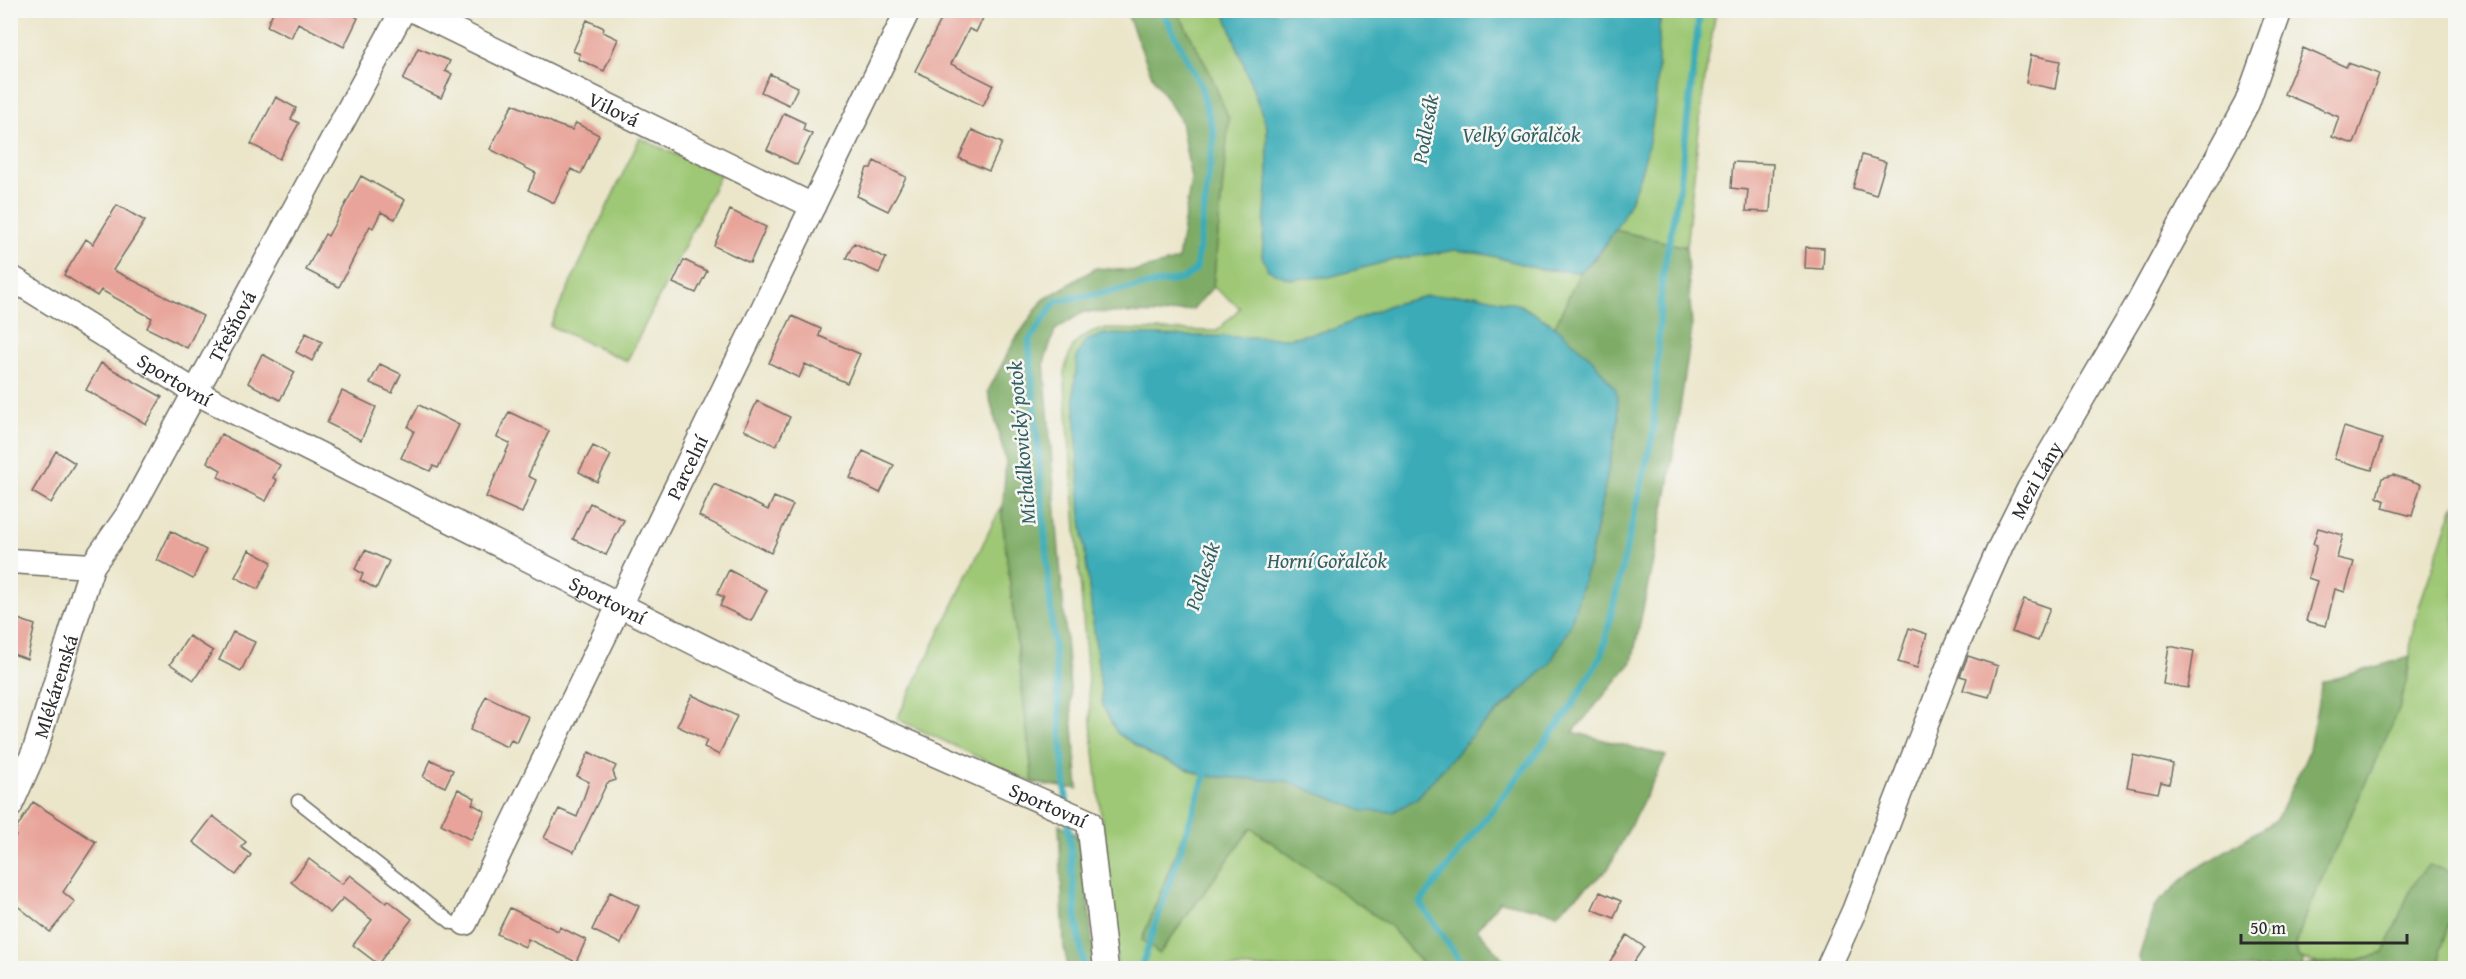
<svg xmlns="http://www.w3.org/2000/svg" width="2466" height="979" viewBox="0 0 2466 979" font-family="'Gentium Book Plus',serif">
<style>
.green{fill:#9ec874;stroke:#647a50;stroke-width:1.5}
.forest{fill:#7eac66;stroke:#546c48;stroke-width:1.5}
.water{fill:#3bacb7;stroke:#336c71;stroke-width:1.5}
.lines{fill:none;stroke-linecap:round;stroke-linejoin:round}
.stream{stroke:#3bacb7;stroke-width:7}
.building{fill:#e8a49a}
.service-casing{stroke:#6e6c63;stroke-width:15}
.minor-casing{stroke:#6e6c63;stroke-width:27}
.service{stroke:#fff;stroke-width:12}
.minor{stroke:#fff;stroke-width:24}
.labels{text-anchor:middle;dominant-baseline:central;stroke-width:5;stroke-linejoin:round;paint-order:stroke}
.street-label{font-size:20px;fill:#2b2b2b;stroke:#f6f6f2}
.water-label{font-size:21px;font-style:italic;fill:#315f63;stroke:#f6f6f2}
</style>
<rect width="100%" height="100%" fill="#f6f6f2"/>
<filter id="ink" filterUnits="userSpaceOnUse"><feTurbulence type="fractalNoise" baseFrequency=".0167" numOctaves="2"/><feDisplacementMap in="SourceGraphic" scale="12" xChannelSelector="R" yChannelSelector="G"/><feConvolveMatrix kernelMatrix="1 2 1 2 8 2 1 2 1" color-interpolation-filters="sRGB"/></filter>
<filter id="wash" filterUnits="userSpaceOnUse"><feTurbulence type="fractalNoise" baseFrequency=".008" numOctaves="4" result="noise"/><feDisplacementMap in="SourceGraphic" scale="24" xChannelSelector="R" yChannelSelector="G"/><feGaussianBlur stdDeviation="1.35" result="paint"/><feColorMatrix in="noise" values="0 0 0 0 0 0 0 0 0 0 0 0 0 0 0 0 0 1.4 0 .05"/><feComposite in="paint" operator="in"/></filter>
<g filter="url(#wash)">
<rect width="100%" height="100%" fill="#ebe6ca"/>
<!-- green -->
<path class="green" d="M1177,11h47l43,116 1,45 61,105 63,-17 64,-10 33,5 50,14 41,3 -25,54 -35,-21 -43,-10 -50,1 -37,9 -55,24 -46,9 -185,-4 -27,22 -3,35 7,126 22,190 14,26 32,21 56,22 -63,164 18,13 91,-125 139,98 36,42h-308l-26,-234 -28,-361c6,-25 9,-36 36,-44l117,2 23,-23 -27,-21 15,-168 -18,-46z
M1661,11h55l-12,74 -18,162 -71,-17c25,-41 36,-89 41,-136 3,-28 1,-56 5,-83z
M640,138l80,37 -93,186 -77,-35z
M2455,503v374l-11,-8 -51,66 -10,18c-27,8 -58,15 -85,5l-2,-13 10,-32 95,-209 8,-36 2,-29 9,-36z
M1001,507l32,276 -136,-64z
M2455,905v63h-13l-2,-19z"/>
<!-- forest -->
<path class="forest" d="M1126,11h51l33,62 19,46 -16,168 -20,22 -30,5 -80,-2 -28,18 -11,32 34,427 -45,-6 -31,-267 4,-54 -18,-71 27,-51 28,-40 53,-32 41,3 41,-11 13,-81 -10,-58 -29,-45z
M1615,230l71,17 6,81 -24,160 -36,174 -59,70 93,24 -58,113 -51,44 -57,-12 -23,28 34,39h-85l-36,-42 -139,-98 -92,126 -17,-14 63,-164 81,5 78,30 52,-12 58,-66 43,-37 72,-133 30,-145 -27,-59 -37,-33 25,-54 19,-17z
M2410,657l-5,30 -7,25 -92,201 -10,32 2,13 6,2 -2,7 11,-3 47,-4 23,-7c15,-26 23,-67 45,-87l16,3 11,8v28l-15,44 2,19h-300l-3,-11 15,-50 37,-35 85,-52 32,-66 14,-72z
M1059,824l23,14 13,130h-27l-4,-21z"/>
<!-- water -->
<path class="water" d="M1224,11h437c-4,27 -2,55 -5,83 -6,65 -26,133 -76,178l-41,-3 -50,-14 -33,-5 -64,10 -63,17 -40,2 -21,-9 -6,-14 6,-84 -1,-45z
M1477,295l43,10 35,21 37,33 24,31 3,28 -30,145 -19,63 -21,39 -75,68 -58,66 -23,13 -29,-1 -78,-30 -81,-5 -56,-22 -32,-21 -14,-26 -22,-190 -7,-126 3,-35 8,-15 19,-7 185,4 46,-9 55,-24 37,-9z"/>
<g class="lines">
<!-- stream -->
<path class="stream" d="M1067,808l-38,-467 27,-40 127,-22 13,-10 18,-134 -13,-49 -39,-76
M1068,819l9,105 7,44
M1141,968l64,-192 -1,-8
M1465,968l-45,-65 148,-191 34,-58 51,-220 9,-155 18,-95 20,-174"/>
</g>
<g id="blocks">
<!-- building -->
<path class="building" d="M274,10h71l13,8 -14,29 -46,-24 -7,15 -24,-12z
M932,10h55l-11,22 -7,-3 -18,35 42,21 -10,21 -68,-35 28,-55z
M587,20l17,8 -1,4 15,7 -14,32 -26,-12 2,-5 -7,-3z
M418,48l32,13 -5,10 7,3 -11,24 -38,-18z
M2303,48l43,19 2,-4 31,11 -25,70 -22,-7 7,-20 -55,-23z
M2031,55l29,6 -5,28 -29,-6z
M770,74l28,13 -9,18 -28,-13z
M276,97l20,11 -5,11 8,4 -20,36 -28,-15z
M513,104l44,21 15,5 4,-7 23,12 -18,39 -10,-5 -17,34 -26,-13 8,-17 -46,-24z
M784,113l21,10 -2,7 9,4 -15,31 -30,-15z
M972,130l30,13 -13,28 -30,-13z
M1862,155l24,7 -10,33 -23,-7z
M874,161l32,16 -18,34 -31,-15 10,-28h4z
M1733,162l40,2 -3,48 -24,-1 2,-21 -17,-2z
M361,176l44,24 -10,19 -14,-7 -8,16 -3,-2 -31,61 -33,-17 19,-36 3,2z
M117,205l28,16 -32,49 90,46 -16,32 -40,-20 5,-10 -51,-28 -4,6 -33,-21 22,-36 7,5z
M730,210l36,17 -16,36 -36,-17z
M854,243l32,15 -7,15 -33,-15z
M1806,247l18,1 -1,21 -18,-1z
M684,260l23,11 -11,22 -23,-10z
M792,316l29,13 -2,7 41,18 -13,29 -42,-19 -6,14 -30,-15z
M306,333l16,9 -10,19 -16,-9z
M262,354l33,18 -15,28 -32,-17z
M101,363l61,34 -16,27 -60,-34z
M380,364l21,10 -9,19 -22,-10z
M342,391l34,16 -15,33 -34,-17z
M757,401l33,16 -14,29 -32,-16z
M419,405l40,20 -21,43 -5,-2 -3,5 -29,-13 13,-27 -6,-4z
M509,412l40,19 -21,45 8,4 -14,33 -36,-16 24,-54 -13,-6z
M2344,427l38,12 -10,31 -38,-11z
M221,434l59,31 -7,13 4,2 -11,21 -48,-24 3,-7 -14,-8z
M593,446l18,9 -14,27 -18,-10z
M56,451l19,12 -24,40 -19,-11z
M863,451l31,14 -14,28 -30,-15z
M2393,475l28,9 -9,32 -29,-8 2,-7 -8,-4 5,-19z
M714,484l54,26 6,-13 19,8 -22,48 -72,-37z
M590,503l34,17 -18,35 -33,-16z
M2318,528l25,7 -6,23 17,4 -9,30 -10,-3 -9,37 -20,-5 11,-40 -9,-3 9,-33 -4,-1z
M171,531l35,19 -13,29 -36,-19z
M249,550l23,12 -14,27 -23,-12z
M365,550l24,11 -13,28 -16,-9 3,-6 -8,-5z
M729,570l38,20 -16,31 -31,-15 4,-9 -7,-3z
M2024,599l26,9 -12,33 -26,-9z
M10,616l25,9 -8,34 -17,-6z
M1909,628l18,6 -10,34 -19,-6z
M233,632l22,10 -14,29 -22,-11z
M189,636l24,15 -19,29 -24,-16z
M2169,646l25,5 -6,37 -25,-4z
M1968,656l30,10 -9,31 -26,-7 4,-12 -7,-2z
M692,695l45,21 -18,39 -15,-8 3,-7 -30,-14z
M486,696l43,21 -12,26 -6,-3 -4,7 -37,-17z
M589,752l27,14 -3,6 3,8 -9,3 -33,69 -30,-14 15,-29 18,8 12,-35 -12,-6z
M2133,755l40,9 -4,20 -8,-2 -3,11 -31,-6z
M431,760l22,10 -8,17 -22,-10z
M458,789l17,9 -3,6 13,7 -14,29 -30,-16z
M33,802l63,40 -33,50 12,10 -25,30 -40,-32v-56l6,-8 -3,-2z
M213,816l33,26 -5,5 10,8 -15,20 -43,-33z
M309,859l33,25 8,-9 36,28 2,-3 24,19 -34,45 -25,-19 19,-25 -29,-22 -13,15 -39,-31z
M610,892l29,14 -18,38 -29,-14z
M1600,892l21,9 -7,17 -22,-9z
M510,908l48,23 2,-4 26,13 -10,22 -48,-23 -3,8 -28,-13z
M1627,935l17,12 -15,22h-24z"/>
</g>
</g>
<g filter="url(#ink)">
<use href="#blocks" fill-opacity="0" stroke="#6e6c63" stroke-width="1.5"/>
<g class="lines">
<defs>
<path id="service" d="M298,801l154,122h13"/>
<g id="minor">
<path id="s1" d="M413,10l400,196"/>
<path id="s2" d="M10,277l187,116 588,295 304,134 17,146"/>
<path id="s3" d="M10,561l82,5 38,-54 273,-502"/>
<path id="s4" d="M10,806l25,-56 57,-184"/>
<path id="s5" d="M465,923l443,-913"/>
<path id="s6" d="M1828,968l26,-57 100,-259 47,-107 28,-56 111,-189 107,-197 33,-93"/>
</g>
</defs>
<!-- service casing -->
<use href="#service" class="service-casing"/>
<!-- minor casing -->
<use href="#minor" class="minor-casing"/>
<!-- service -->
<use href="#service" class="service"/>
<!-- minor -->
<use href="#minor" class="minor"/>
</g>
</g>
<g class="labels">
<!-- street labels -->
<g class="street-label">
<text stroke="none"><textPath href="#s1" startOffset="224">Vilová</textPath></text>
<text stroke="none"><textPath href="#s3" startOffset="360">Třešňová</textPath></text>
<text stroke="none"><textPath href="#s2" startOffset="194">Sportovní</textPath></text>
<text stroke="none"><textPath href="#s5" startOffset="507">Parcelní</textPath></text>
<text stroke="none"><textPath href="#s6" startOffset="531">Mezi Lány</textPath></text>
<text stroke="none"><textPath href="#s2" startOffset="680">Sportovní</textPath></text>
<text stroke="none"><textPath href="#s4" startOffset="128">Mlékárenská</textPath></text>
<text stroke="none"><textPath href="#s2" startOffset="1166">Sportovní</textPath></text>
</g>
<!-- water labels -->
<g class="water-label">
<text transform="translate(1425 129) rotate(-80)">Podlesák</text>
<text x="1521" y="134">Velký Gořalčok</text>
<text transform="translate(1021 443) rotate(-95)">Michálkovický potok</text>
<text x="1327" y="560">Horní Gořalčok</text>
<text transform="translate(1202 576) rotate(-72)">Podlesák</text>
</g>
</g>
<!-- margin -->
<rect width="2466" height="979" fill="none" stroke="#f6f6f2" stroke-width="36"/>
<!-- scale -->
<path d="M2241 934v9h166v-9" fill="none" stroke="#2b2b2b" stroke-width="3"/>
<text x="2250" y="934" font-size="18" fill="#2b2b2b" stroke="#f6f6f2" stroke-width="4.5" paint-order="stroke">50 m</text>
</svg>
